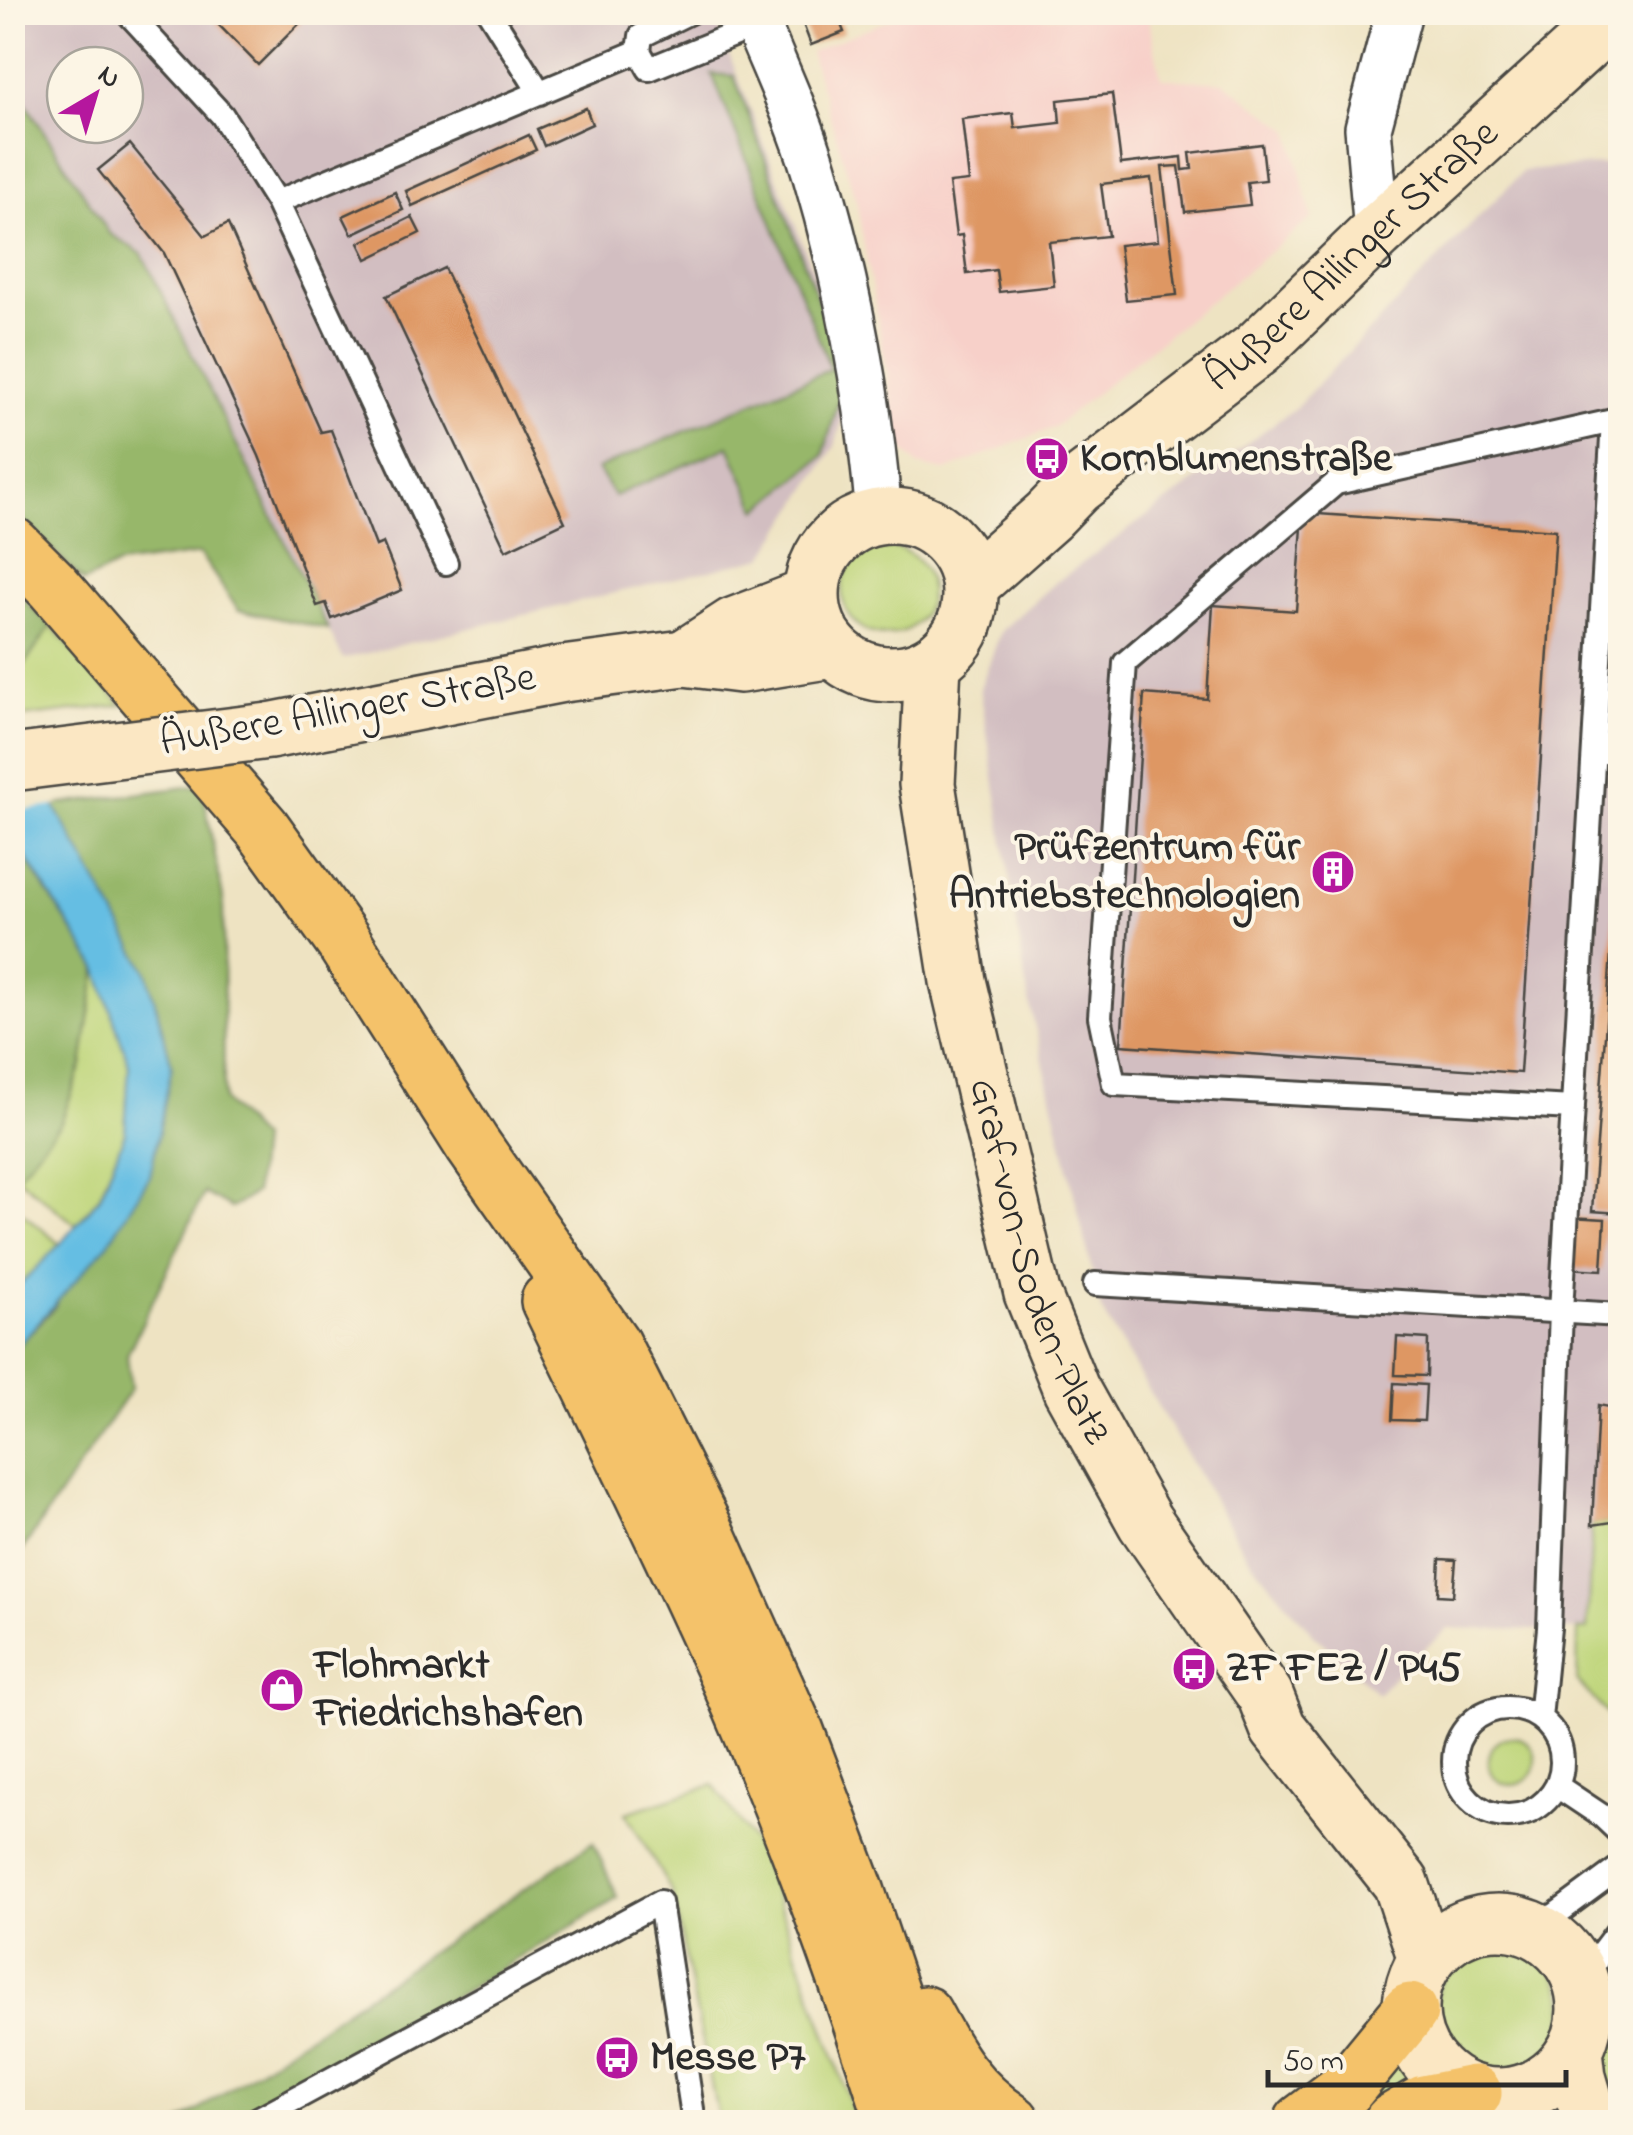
<svg xmlns="http://www.w3.org/2000/svg" width="1633" height="2135" viewBox="0 0 1633 2135" font-family="'Indie Flower',sans-serif">
<style>
.built{fill:#f7d0c9}
.industrial{fill:#d2bec1;fill-rule:evenodd}
.green{fill:#bfd67b;stroke:#758053;stroke-width:2.5}
.forest{fill:#97b76b;stroke:#61714b;stroke-width:2.5}
.water{fill:#65bee3;stroke:#487487;stroke-width:2.5}
.pier{fill:#eee3c2}
.building{fill:#de9764}
.lines{fill:none;stroke-linecap:round;stroke-linejoin:round}
.lane-casing{stroke:#484742;stroke-width:28}
.street-casing{stroke:#484742;stroke-width:50}
.secondary-casing{stroke:#484742;stroke-width:60}
.primary-casing{stroke:#484742;stroke-width:60}
.lane{stroke:#fff;stroke-width:22}
.street{stroke:#fff;stroke-width:45}
.secondary{stroke:#fbe7c3;stroke-width:55}
.primary{stroke:#f4c26a;stroke-width:55}
.secondary-bridge-casing{stroke:#484742;stroke-width:60;stroke-linecap:butt}
.secondary-bridge{stroke:#fbe7c3;stroke-width:55}
.labels{text-anchor:middle;dominant-baseline:central;stroke-width:8;stroke-linejoin:round;paint-order:stroke}
.street-label{font-size:42px;fill:#2b2b2b;stroke:#fcf5e5}
.poi-label{font-size:42px;font-weight:bold;fill:#2b2b2b;stroke:#fcf5e5;text-anchor:start}
</style>
<rect width="100%" height="100%" fill="#fcf5e5"/>
<filter id="ink" filterUnits="userSpaceOnUse"><feTurbulence type="fractalNoise" baseFrequency=".01" numOctaves="2"/><feDisplacementMap in="SourceGraphic" scale="20" xChannelSelector="R" yChannelSelector="G"/><feConvolveMatrix kernelMatrix="1 2 1 2 8 2 1 2 1" color-interpolation-filters="sRGB"/></filter>
<filter id="wash" filterUnits="userSpaceOnUse"><feTurbulence type="fractalNoise" baseFrequency=".0048" numOctaves="4" result="noise"/><feDisplacementMap in="SourceGraphic" scale="40" xChannelSelector="R" yChannelSelector="G"/><feGaussianBlur stdDeviation="2.25" result="paint"/><feColorMatrix in="noise" values="0 0 0 0 0 0 0 0 0 0 0 0 0 0 0 0 0 1.4 0 .05"/><feComposite in="paint" operator="in"/></filter>
<g filter="url(#wash)">
<rect width="100%" height="100%" fill="#eee3c2"/>
<!-- built -->
<path class="built" d="M1010,12l6,5h132l13,61 63,4 66,48 22,88 -259,210 -108,43 -27,-6 -25,-26 -1,-40 -36,-199 -46,-148 95,-39z"/>
<!-- industrial -->
<path class="industrial" d="M13,13h700l141,363 -19,70 -71,111 -421,102 -201,-404 -33,-22 -96,-151zM65,65h60v60h-60z
M1620,163v1367l-8,-8 -19,3 -6,105 -139,-1 -43,36 -27,29 -65,-60 -67,-79 -145,-245 -73,-313 -48,-309 21,-57 50,-45 243,-177 229,-238z"/>
<!-- green -->
<path class="green" d="M842 591a44 44 0 1 1 88 0a44 44 0 1 1-88 0Z
M51,626l71,79 -109,13v-37z
M97,968l32,97 -4,68 -26,64 -23,28 -60,-49 45,-54 21,-57z
M13,1205l47,39 -47,48z
M1612,1522l8,8v198l-43,-47 1,-51h9l5,-105z
M1488 1761a24 24 0 1 1 48 0a24 24 0 1 1-48 0Z
M714,1785l47,68 96,269h-138l-47,-230 -46,-79z
M1435 2010a65 65 0 1 1 130 0a65 65 0 1 1-130 0Z
M1620,1951v128l-15,10 -12,-41c17,-31 9,-67 27,-97z
M1399,2044l27,37 -75,41h-22z"/>
<!-- forest -->
<path class="forest" d="M712,74l22,2 112,298 -23,82 -65,54 -29,-64 -115,50 -17,-27 234,-100z
M12,82l97,151 33,21 186,375 -90,-19 -38,-56 -82,11 -34,17 -71,-71z
M13,589l38,37 -38,55z
M202,785l21,113 1,203 36,38 -5,54 -24,15 -27,-15 -77,162 4,34 -118,175v-213l41,-43 118,-242 -79,-185 -39,-76z
M12,837l85,131 -15,97 -21,57 -48,60z
M593,1842l25,56 -371,224h-66z"/>
<!-- water -->
<path class="water" d="M12,755l42,50 93,167 25,94 -22,110 -43,69 -94,106v-59l47,-48 40,-47 25,-64 4,-68 -32,-97 -84,-131z"/>
<!-- pier -->
<path class="pier" d="M12,750l4,2 43,53 -46,7z"/>
<g id="blocks">
<!-- building -->
<path class="building" d="M206,12h105l-53,53z
M808,12h28l8,20 -33,13 -11,-29z
M1112,94l9,70 61,-7 1,13 9,-1 -2,-16 72,-9 4,36 -19,2 3,23 -65,7 -6,-46 -17,1 15,128 -51,5 -7,-55 39,-4 -7,-63 -50,6 7,52 -59,6 5,44 -55,6 -3,-22 -29,4 -5,-39 -6,1 -7,-53 20,-2 -7,-62 51,-6 2,15 45,-5 -2,-23z
M586,108l6,16 -48,22 -7,-17z
M529,135l7,15 -124,56 -6,-15z
M130,144l75,92 23,-12 93,208 10,-2 45,116 7,-3 19,47 -70,29 -6,-16 -9,3 -58,-150 -95,-203 -66,-83z
M395,192l8,18 -51,24 -9,-18z
M412,217l8,16 -53,26 -8,-16z
M444,268l121,254 -59,28 -120,-254z
M1303,513l253,17 -36,543 -399,-28 23,-351 63,5 6,-94 83,6z
M1618,859h2v354l-28,-2z
M1569,1217l36,2 -3,51 -36,-2z
M1397,1337l31,2 -1,37 -32,-1z
M1394,1383l32,2 -2,36 -32,-1z
M1598,1405l22,4v121l-8,-8 -20,3z
M1440,1559l16,1 -3,36 -15,-1z
M626,2053l4,13 -15,5 -5,-12z"/>
</g>
</g>
<g filter="url(#ink)">
<use href="#blocks" fill-opacity="0" stroke="#484742" stroke-width="2.5"/>
<g class="lines">
<defs>
<path id="lane" d="M127,12l95,103 55,87 169,361
M489,12l51,81
M690,12l-49,24 -2,15 10,18 108,-44
M277,202l362,-151
M1594,751l26,2
M1573,1108l-459,-24 -14,-67 25,-354 211,-180 277,-62
M1095,1284l525,31
M1454 1762a54 54 0 1 1 108 0a54 54 0 1 1-108 0Z
M1540,1718l9,-90 12,-317 52,-890 7,-7
M1557,1786l45,30 18,17
M1524,1926l31,-11 65,-48
M1583,1988l15,-31 22,-29
M252,2122l408,-220 34,220"/>
<path id="street" d="M752,12c21,52 46,104 62,157 34,114 55,229 65,347
M1377,233l-9,-105 31,-116"/>
<g id="secondary">
<circle cx="891" cy="595" r="79"/>
<path id="s1" d="M970,585l78,-69 28,-29 181,-138 120,-116 242,-221"/>
<path d="M684,658l49,-32 78,-30"/>
<path id="s2" d="M933,664l-6,120 3,19 28,178 74,312 39,96 74,133 120,173 13,33 123,155 25,76"/>
<path d="M269,731l294,-57 121,-16 56,7 92,-15"/>
<circle cx="1498" cy="2009" r="87"/>
<path d="M1575,2051l3,26 13,45"/>
</g>
<path id="primary" d="M12,545l41,41 209,242 81,113 129,203 140,200 95,189 89,199 61,161 77,229
M549,1301c61,126 123,251 180,379 63,143 117,293 165,442
M924,2014c25,47 43,77 88,108
M1302,2122l44,-33 64,-78
M1392,2122l32,-19 50,-10"/>
</defs>
<!-- lane casing -->
<use href="#lane" class="lane-casing"/>
<!-- street casing -->
<use href="#street" class="street-casing"/>
<!-- secondary casing -->
<use href="#secondary" class="secondary-casing"/>
<!-- primary casing -->
<use href="#primary" class="primary-casing"/>
<!-- lane -->
<use href="#lane" class="lane"/>
<!-- street -->
<use href="#street" class="street"/>
<!-- secondary -->
<use href="#secondary" class="secondary"/>
<!-- primary -->
<use href="#primary" class="primary"/>
<defs>
<path id="secondary-bridge" d="M12,763l257,-32"/>
</defs>
<!-- secondary-bridge casing -->
<use href="#secondary-bridge" class="secondary-bridge-casing"/>
<!-- secondary-bridge -->
<use href="#secondary-bridge" class="secondary-bridge"/>
</g>
</g>
<!-- icons -->
<defs>
<symbol id="bus-disc" viewBox="-11 -11 22 22"><circle r="9.5" fill="#b5179e" stroke="#fcf5e5"/><path d="M-5-6H5V4H4V6H2V4H-2V6H-4V4H-5ZM-3.5-4V0h7V-4ZM-3.5 1.2v1.5H-2V1.2ZM2 1.2v1.5H3.5V1.2Z" fill="#fff"/></symbol>
<symbol id="building-disc" viewBox="-11 -11 22 22"><circle r="9.5" fill="#b5179e" stroke="#fcf5e5"/><path d="M-4-6H4V6H1V3H-1V6H-4ZM-2.5-4.3h1.7v1.8h-1.7ZM.8-4.3h1.7v1.8H.8ZM-2.5-1h1.7V.8h-1.7ZM.8-1h1.7V.8H.8Z" fill="#fff"/></symbol>
<symbol id="shop-disc" viewBox="-11 -11 22 22"><circle r="9.5" fill="#b5179e" stroke="#fcf5e5"/><path d="M-5-2.5h2.3a2.7 3.5 0 0 1 5.4 0H5L5.5 6h-11ZM-1.5-2.5h3a1.5 2.3 0 0 0-3 0Z" fill="#fff"/></symbol>
</defs>
<g fill-rule="evenodd">
<use href="#bus-disc" x="1022" y="434" width="50" height="50"/>
<use href="#building-disc" x="1308" y="847" width="50" height="50"/>
<use href="#bus-disc" x="1169" y="1644" width="50" height="50"/>
<use href="#shop-disc" x="257" y="1665" width="50" height="50"/>
<use href="#bus-disc" x="592" y="2033" width="50" height="50"/>
</g>
<g class="labels">
<!-- street labels -->
<g class="street-label">
<text stroke="none"><textPath href="#s1" startOffset="505">Äußere Ailinger Straße</textPath></text>
<text transform="translate(348 711) rotate(-10)">Äußere Ailinger Straße</text>
<text stroke="none"><textPath href="#s2" startOffset="612">Graf-von-Soden-Platz</textPath></text>
</g>
<!-- poi labels -->
<g class="poi-label">
<text x="1080" y="459">Kornblumenstraße</text>
<text x="1300" y="848" text-anchor="end">Prüfzentrum für<tspan x="1300" dy="48">Antriebstechnologien</tspan></text>
<text x="314" y="1666">Flohmarkt<tspan x="314" dy="48">Friedrichshafen</tspan></text>
<text x="1226" y="1669">ZF FEZ / P45</text>
<text x="650" y="2058">Messe P7</text>
</g>
</g>
<!-- margin -->
<rect width="1633" height="2135" fill="none" stroke="#fcf5e5" stroke-width="50"/>
<!-- north arrow -->
<g transform="translate(95 95) rotate(38)"><circle r="48" fill="#fcf5e5" stroke="#a8a49b" stroke-width="2.5"/>
<path d="M0-8L18 38L0 25L-18 38Z" fill="#b5179e"/>
<text y="-15" font-size="28" font-weight="bold" text-anchor="middle" fill="#2b2b2b">N</text>
</g>
<!-- scale -->
<path d="M1268 2070v15h298v-15" fill="none" stroke="#2b2b2b" stroke-width="5"/>
<text x="1283" y="2070" font-size="30" fill="#2b2b2b" stroke="#fcf5e5" stroke-width="8" paint-order="stroke">50 m</text>
</svg>
